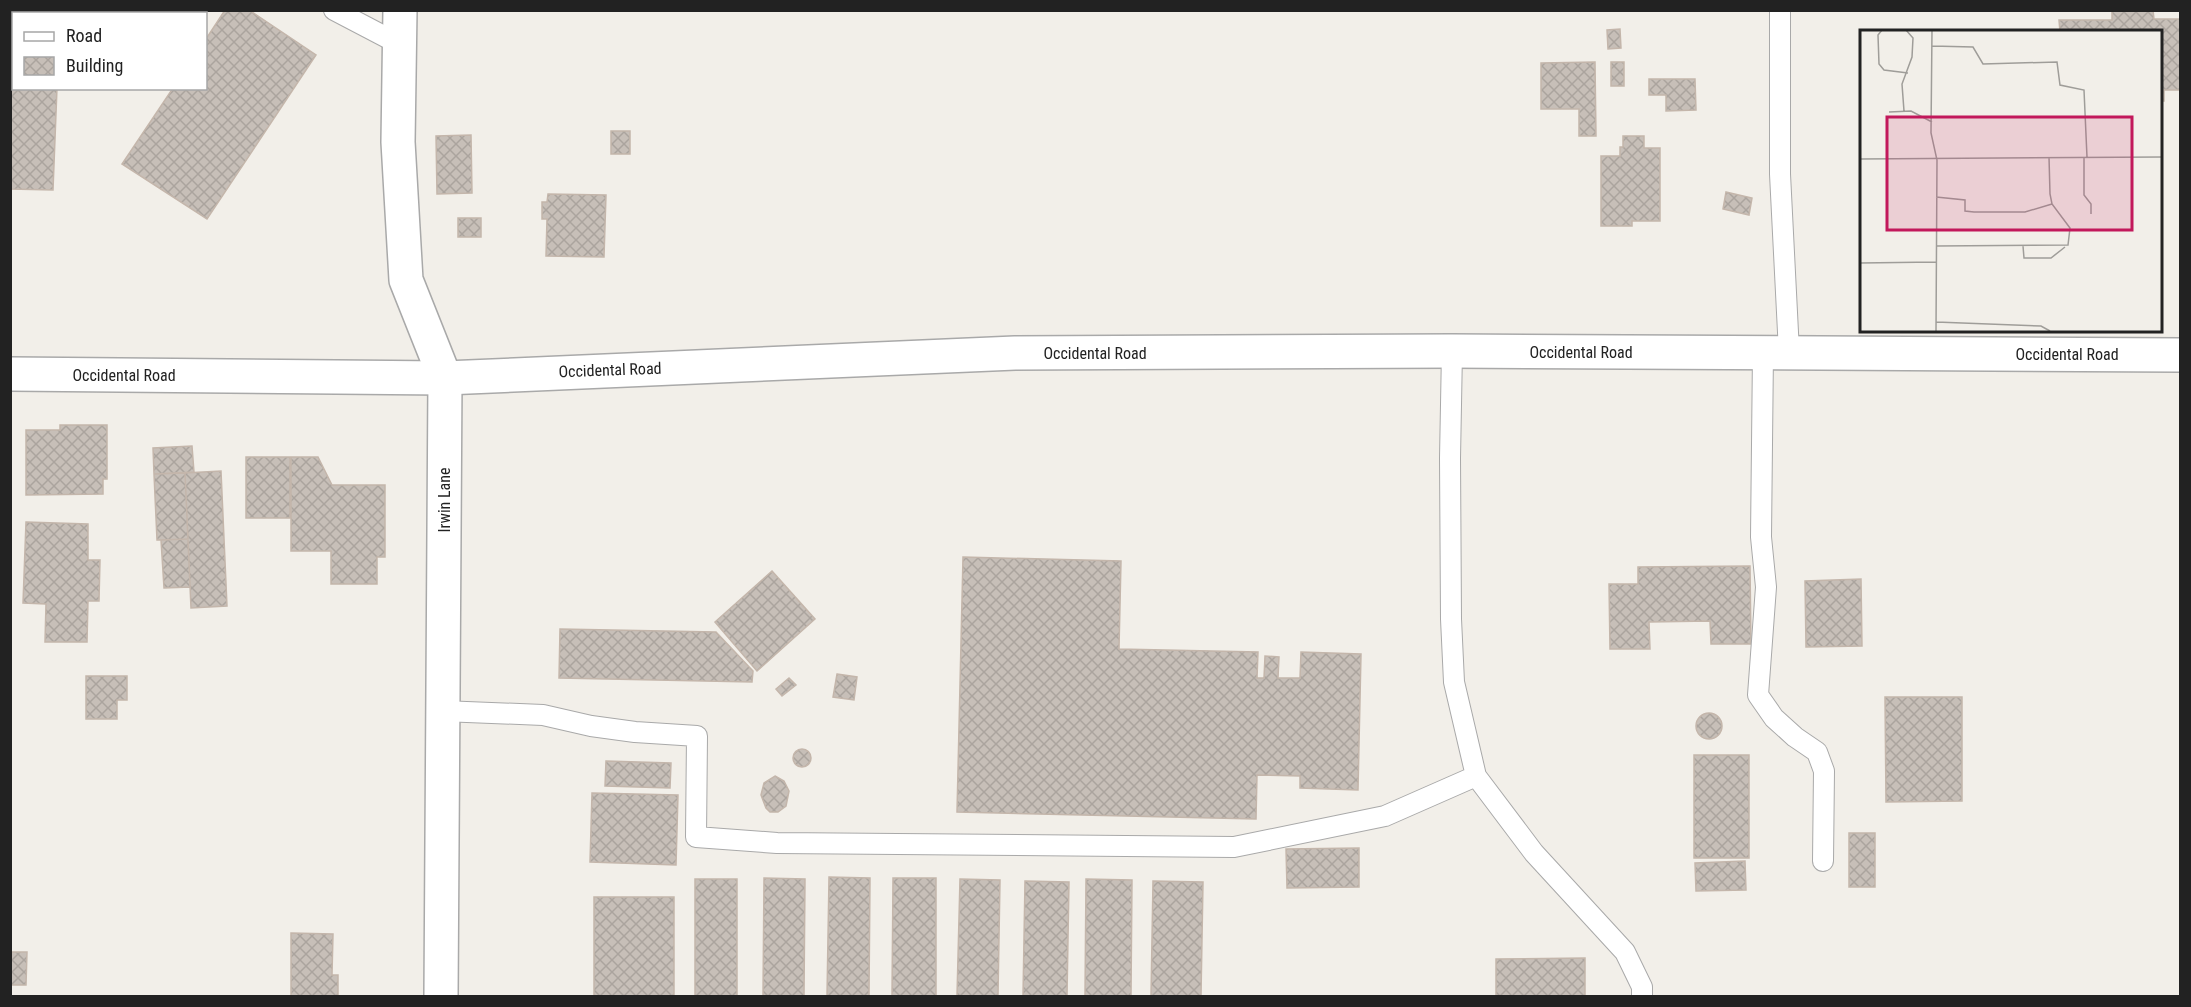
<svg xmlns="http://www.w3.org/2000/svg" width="2191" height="1007" viewBox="0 0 2191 1007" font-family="'Roboto Condensed',sans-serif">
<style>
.building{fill:url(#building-cross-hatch);stroke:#c4b6ab;stroke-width:1.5}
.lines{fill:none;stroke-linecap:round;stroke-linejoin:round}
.service-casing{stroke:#a9a9a9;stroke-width:22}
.minor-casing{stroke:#a9a9a9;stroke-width:36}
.tertiary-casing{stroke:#a9a9a9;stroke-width:36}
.service{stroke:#fff;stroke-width:20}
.minor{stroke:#fff;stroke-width:33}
.tertiary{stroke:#fff;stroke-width:33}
.labels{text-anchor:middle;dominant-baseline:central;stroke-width:4.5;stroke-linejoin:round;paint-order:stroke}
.street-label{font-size:16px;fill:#222;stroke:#fff}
.inset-road{fill:none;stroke:#9f9d99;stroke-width:1.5}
.view{fill:#c2185b;fill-opacity:0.15;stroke:#c2185b;stroke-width:3}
.inset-edge{fill:none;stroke:#222;stroke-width:3}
</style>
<defs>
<pattern id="building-cross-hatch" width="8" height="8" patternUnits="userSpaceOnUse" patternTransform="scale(1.5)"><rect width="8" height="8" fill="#c7bfb8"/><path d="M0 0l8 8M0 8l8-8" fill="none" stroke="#aba49e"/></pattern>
</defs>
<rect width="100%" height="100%" fill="#f2efe9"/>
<!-- building -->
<path class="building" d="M10,10h4v27h-4z
M225,10h24l67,45 -109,164 -85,-55 51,-76h33v-49z
M2112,10h41l1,9h26v71h-16v11h-4v-69h-100l-1,-12h53z
M1620,29l1,19 -13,1 -1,-19z
M1595,62l1,74h-17v-27h-38v-46z
M1611,62h13v24h-13z
M10,78h4v10h43l-4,102 -43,-1z
M1649,79h46l1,31 -30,1v-16h-17z
M611,131h19v23h-19z
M471,135l1,58 -35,1 -1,-58z
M1623,136h21v12h16v73h-28v5h-31v-70h19v-9h3z
M1726,192l26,6 -3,17 -26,-6z
M548,194l58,1 -2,62 -58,-1 1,-37h-5v-17h5z
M458,218h23v19h-23z
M60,425h47v54h-4v15l-77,1v-65h34z
M192,446l2,26 -40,2 -1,-26z
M246,457h44v61h-44z
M291,457h27l14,28h53v72h-8v27h-46v-33h-40z
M221,471l6,135 -36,2 -6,-135z
M185,473l3,66 -31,1 -3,-66z
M26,522l62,2v36h12l-1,41h-11l-1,41h-42l1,-38 -23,-1z
M188,539l2,48 -26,1 -3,-48z
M963,557l158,4 -2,88 139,3 -1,26h7l1,-22 14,1 -1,21h22l1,-26 60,2 -3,136 -58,-2v-12l-43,-1 -1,44 -299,-7z
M1750,566l1,78h-40l-1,-23 -61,1 1,27h-40l-1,-65h29v-17z
M772,571l43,48 -58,52 -42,-49z
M1861,579l1,67 -56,1 -1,-66z
M560,629l156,3 37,39 -1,11 -193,-4z
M837,674l20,3 -3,23 -21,-3z
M86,676h41v24h-10v19h-31z
M789,678l7,7 -14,11 -6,-7z
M1885,697h77v104l-76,1z
M1696 726a13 13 0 1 1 26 0a13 13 0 1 1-26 0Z
M793 758a9 9 0 1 1 18 0a9 9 0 1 1-18 0Z
M1694,755h55v103h-55z
M606,761l65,2 -1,25 -65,-2z
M775,776l9,5 5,10 -3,15 -8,6h-8l-4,-4 -5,-13 3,-12z
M592,793l86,2 -2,70 -86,-3z
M1849,833h26v54h-26z
M1359,848v39l-72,1 -1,-39z
M1745,861l1,29 -50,1 -1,-28z
M829,877l41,1 -1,118h-42z
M764,878l41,1 -1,117h-41z
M893,878h43v118h-44z
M695,879h42v117h-42z
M960,879l40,1 -2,116h-41z
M1086,879l46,1 -1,116h-46z
M1025,881l44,1 -2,114h-44z
M1153,881l50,1 -2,114h-50z
M594,897h80v99h-80z
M291,933l42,1 -1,41h6v21h-47z
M10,952h17l-1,33h-16z
M1585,958v38h-89v-37z"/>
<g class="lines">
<defs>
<path id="service" d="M334,10l65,34
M1780,10v164l9,178
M1452,351l-2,107 1,161 3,63 22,94 58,77 91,99 17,35v9
M1763,352l-2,185 5,50 -8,108 16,23 21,19 22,15 7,19 -1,90
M442,711l101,4 48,11 44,6 62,4 -1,101 81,6 457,4 151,-31 91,-40"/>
<path id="minor" d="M400,10l-2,132 8,138 39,98 -4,618"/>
<path id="tertiary" d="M10,374l435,4 570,-25 437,-2 728,4"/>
</defs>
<!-- service casing -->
<use href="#service" class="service-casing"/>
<!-- minor casing -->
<use href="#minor" class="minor-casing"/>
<!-- tertiary casing -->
<use href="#tertiary" class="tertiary-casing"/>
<!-- service -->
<use href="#service" class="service"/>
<!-- minor -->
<use href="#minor" class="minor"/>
<!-- tertiary -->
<use href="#tertiary" class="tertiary"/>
</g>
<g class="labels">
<!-- street labels -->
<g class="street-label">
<text x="1581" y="352">Occidental Road</text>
<text x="1095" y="353">Occidental Road</text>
<text x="2067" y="354">Occidental Road</text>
<text transform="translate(610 370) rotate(-2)">Occidental Road</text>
<text x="124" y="375">Occidental Road</text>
<text transform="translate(444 500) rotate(-90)">Irwin Lane</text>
</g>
</g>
<!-- overview -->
<g transform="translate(1860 30)">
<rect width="302" height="302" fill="#f2efe9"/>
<path class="inset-road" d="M22,0l-4,5 1,29 5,6 24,3M72,0l-1,103 6,27 -1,171M72,16l41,1 10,17 74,-2 3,23 24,5 3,67M44,81l-2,-27 10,-27 1,-19 -7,-8M29,82l22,-1 21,11M224,127v38l7,9v10M0,129l302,-2M76,167l29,3v11l9,1h51l27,-8M76,216l132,-1 2,-17 -18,-24 -2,-10 -1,-37M163,216l1,12h27l14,-11M0,233l76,-1M76,292l105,4 9,5"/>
<path class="view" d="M27,87h245v113h-245z"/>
<rect width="302" height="302" class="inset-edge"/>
</g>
<!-- border -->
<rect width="2191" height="1007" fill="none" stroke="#222222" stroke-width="24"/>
<!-- legend -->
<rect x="12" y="12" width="195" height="78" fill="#ffffff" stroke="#a7a7a7" stroke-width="1.5"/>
<rect x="24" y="32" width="30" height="9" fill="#ffffff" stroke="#a7a7a7" stroke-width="1.5"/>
<text x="66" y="42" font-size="18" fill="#222222">Road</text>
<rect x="24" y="57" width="30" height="18" fill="url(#building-cross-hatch)" stroke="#a7a7a7" stroke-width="1.5"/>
<text x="66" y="72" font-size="18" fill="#222222">Building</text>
</svg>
